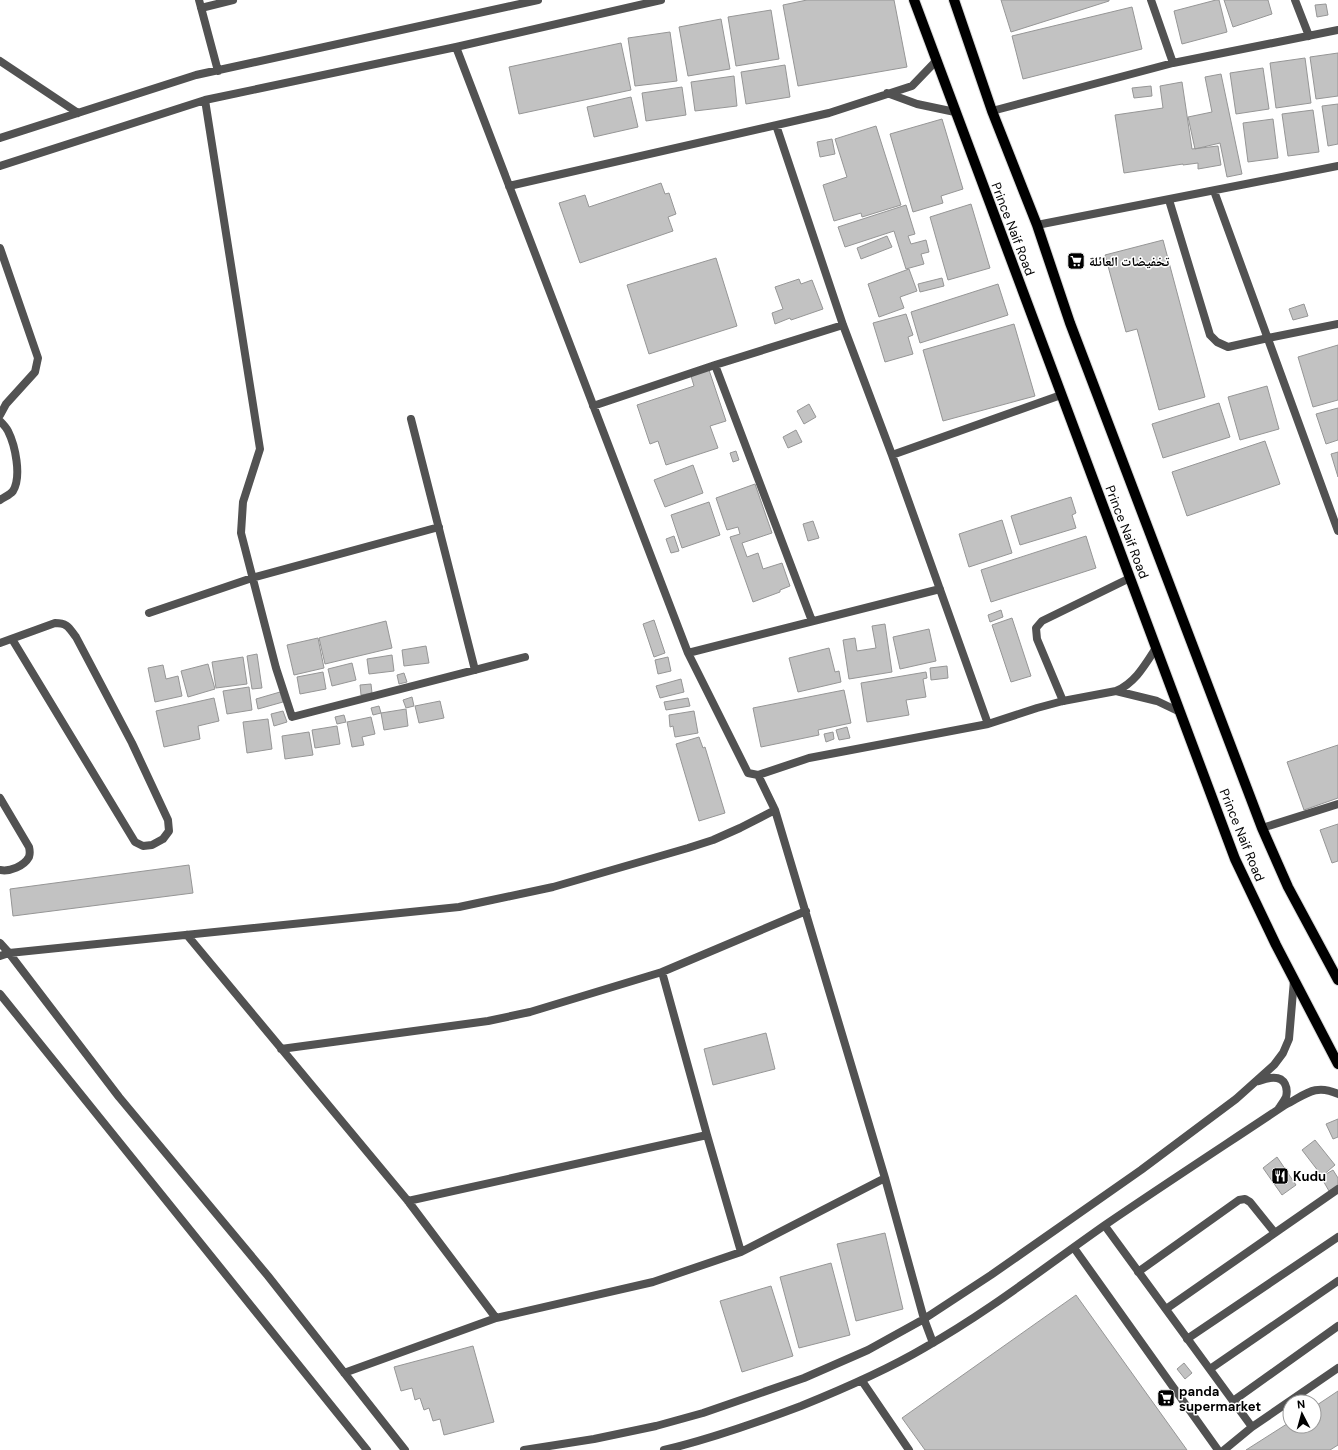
<svg xmlns="http://www.w3.org/2000/svg" width="1338" height="1450" viewBox="0 0 1338 1450" font-family="'DM Sans','Noto Naskh Arabic',sans-serif">
<style>
.building{fill:#c2c2c2;stroke:#969696}
.lines{fill:none;stroke-linecap:round;stroke-linejoin:round}
.primary-casing{stroke:#dbdbdb;stroke-width:12}
.lane{stroke:#525252;stroke-width:8}
.street{stroke:#525252;stroke-width:8}
.primary{stroke:#000;stroke-width:10}
.labels{text-anchor:middle;dominant-baseline:central;stroke-width:3;stroke-linejoin:round;paint-order:stroke}
.street-label{font-size:13px;fill:#000;stroke:#fff}
.poi-label{font-size:13px;font-weight:bold;fill:#000;stroke:#fff;text-anchor:start}
</style>
<rect width="100%" height="100%" fill="#fff"/>
<!-- building -->
<path class="building" d="M807,0h87l13,67 -109,19 -15,-81z
M1001,0h108v1l-98,31z
M1216,0h3l8,32 -45,12 -8,-33z
M1224,0h44l4,14 -39,13z
M1326,4l2,11 -11,2 -2,-12z
M1132,7l10,42 -119,30 -11,-43z
M771,10l8,49 -43,7 -8,-49z
M721,19l9,50 -42,7 -9,-49z
M670,32l7,49 -42,5 -7,-48z
M621,43l10,47 -112,24 -10,-47z
M1338,53v43l-22,3 -6,-42z
M1305,58l6,45 -35,5 -6,-45z
M785,65l5,32 -44,7 -5,-32z
M1263,68l6,41 -33,5 -6,-41z
M1221,74l21,100 -15,3 -7,-34 -25,6 -7,-32 24,-5 -7,-35z
M734,76l3,30 -42,5 -4,-29z
M1182,82l10,67 26,-3 3,19 -23,4v-6l-15,2v-1l-59,9 -9,-58 48,-7 -3,-22z
M1151,86l1,10 -18,2 -2,-10z
M682,87l4,28 -40,6 -4,-28z
M631,97l7,30 -44,10 -7,-30z
M1338,104v40l-10,2 -6,-40z
M1313,110l6,42 -31,4 -6,-42z
M942,119l21,70 -22,7 2,7 -30,9 -23,-78z
M1273,119l5,39 -30,4 -5,-39z
M876,126l25,79 -39,12 -1,-4 -27,8 -11,-36 24,-8 -12,-38z
M832,139l3,15 -15,3 -3,-15z
M661,183l4,11 4,-1 7,21 -8,3 5,14 -93,32 -21,-60 26,-8 4,12z
M971,204l19,64 -42,12 -18,-63z
M906,205l9,29 -7,2 3,8 15,-4 3,12 -8,2 3,10 -18,5 -12,-38 -49,16 -7,-20z
M887,236l5,11 -31,12 -4,-11z
M1163,240l42,157 -46,13 -22,-81 -11,3 -21,-77z
M716,258l21,68 -88,28 -22,-69z
M909,269l8,22 -17,6 4,11 -25,9 -11,-33z
M942,278l2,8 -24,6 -2,-8z
M799,279l2,5 11,-4 11,29 -32,11 -1,-2 -15,6 -3,-11 11,-4 -8,-22z
M998,284l10,31 -88,28 -9,-31z
M1304,304l4,12 -15,4 -4,-11z
M906,314l7,21 -5,2 5,17 -28,8 -12,-39z
M1014,324l21,72 -92,25 -20,-71z
M1338,345v55l-25,7 -15,-50z
M709,370l17,51 -16,5 8,22 -52,17 -8,-24 -8,3 -13,-39 57,-19 -3,-10z
M1267,386l12,43 -39,11 -12,-43z
M1219,403l11,34 -67,21 -11,-34z
M809,404l7,13 -12,7 -7,-13z
M1338,408v32l-12,4 -10,-30z
M796,430l6,12 -14,6 -5,-11z
M1265,441l15,43 -93,32 -15,-44z
M736,451l3,9 -6,2 -3,-9z
M1338,452v25l-7,-23z
M693,465l10,28 -38,14 -11,-27z
M755,484l17,49 -30,10 5,14 11,-4 5,16 19,-6 8,23 -10,4v2l-27,10 -23,-65 10,-3 -2,-7 -11,3 -11,-32z
M1071,497l5,16 -4,2 4,13 -56,17 -9,-29z
M709,502l11,33 -38,13 -11,-33z
M1002,520l10,33 -43,14 -10,-33z
M813,521l6,17 -11,3 -5,-17z
M674,536l5,15 -8,2 -5,-14z
M1086,536l10,32 -105,34 -10,-32z
M1001,610l2,7 -13,5 -2,-7z
M1012,618l19,58 -20,6 -19,-57z
M654,620l11,33 -11,4 -11,-33z
M386,621l6,27 -67,16 -6,-26z
M885,624l7,48 -43,7 -6,-39 12,-2 2,13 19,-3 -4,-22z
M929,629l7,32 -36,8 -7,-32z
M318,638l6,30 -30,7 -7,-30z
M426,646l3,17 -25,3 -2,-16z
M829,648l6,24 4,-1 2,11 -43,10 -9,-34z
M257,654l5,34 -10,1 -5,-33z
M392,655l2,16 -25,3 -2,-15z
M243,657l4,27 -31,4 -4,-26z
M668,657l3,14 -13,3 -3,-14z
M352,663l4,17 -24,6 -4,-17z
M208,664l7,25 -27,8 -7,-26z
M163,665l3,14 12,-3 4,20 -27,6 -7,-34z
M947,666l1,12 -17,2 -1,-12z
M323,672l3,17 -26,5 -3,-17z
M926,672l1,6 -4,1 3,18 -20,3 3,15 -42,7 -6,-39z
M404,673l3,9 -8,2 -2,-9z
M681,679l3,13 -24,6 -4,-12z
M371,684l1,9 -11,2 -1,-10z
M249,687l3,23 -25,4 -4,-23z
M844,690l7,33 -33,7 1,5 -58,12 -8,-39z
M280,692l3,10 -25,7 -2,-10z
M412,697l2,9 -8,2 -3,-8z
M214,698l5,23 -21,5 2,13 -36,8 -8,-36z
M688,698l2,8 -24,4 -2,-8z
M440,701l4,17 -25,5 -4,-17z
M379,706l2,7 -8,2 -2,-7z
M406,709l2,17 -24,4 -3,-17z
M283,711l4,11 -13,4 -3,-12z
M694,711l4,22 -23,4 -2,-11 -3,1 -1,-12z
M344,715l2,7 -9,2 -2,-7z
M371,717l4,17 -13,3 2,8 -12,2 -5,-25z
M268,719l4,30 -25,4 -4,-31z
M337,726l3,18 -25,4 -3,-18z
M847,727l3,11 -11,2 -3,-10z
M309,732l4,23 -28,4 -3,-23z
M833,732l1,7 -8,3 -2,-8z
M699,737l4,11 2,-1 20,66 -26,8 -23,-77z
M1338,745v53l-34,12 -17,-48z
M1338,824v37l-6,2 -12,-33z
M189,865l4,28 -180,23 -3,-27z
M766,1033l9,36 -62,16 -9,-36z
M1338,1119v18l-5,2 -7,-15z
M1315,1140l20,25 -13,11 -20,-26z
M1277,1157l19,28 -14,10 -19,-27z
M1333,1170l5,8v8l-9,5 -8,-14z
M885,1233l18,76 -47,12 -19,-77z
M831,1263l19,72 -51,13 -19,-71z
M771,1286l22,70 -51,16 -22,-71z
M1076,1295l111,155h-262l-23,-32z
M473,1346l21,76 -50,13 -4,-16 -7,2 -4,-13 -5,2 -4,-12 -5,2 -3,-12 -11,3 -7,-24z
M1184,1363l8,10 -7,6 -8,-10z
M1338,1391v54l-8,5h-84l44,-28v4h24v-19z"/>
<g class="lines">
<defs>
<path id="primary" d="M914,0l321,859 41,86 62,119
M954,0l38,111 45,114 33,98 192,505 26,59 50,93"/>
</defs>
<!-- primary casing -->
<use href="#primary" class="primary-casing"/>
<!-- lane -->
<path class="lane" d="M1169,200l41,135 7,7 11,5 40,-9
M0,248l38,110 -3,14 -29,32 -6,11
M0,421c3,3 6,6 8,10 7,14 14,45 5,60 -3,4 -9,6 -13,9
M0,643l55,-20c13,0 14,5 21,14l56,106 36,77 1,11 -6,8 -11,6 -9,1 -8,-4 -123,-203
M1063,701l-26,-62 -1,-11 6,-7 88,-43
M0,798l29,49c1,4 1,7 0,10 -5,9 -19,15 -29,13
M1105,1226l147,201
M1074,1248l144,202
M1138,1272l101,-72 6,-1 5,3 25,31
M1166,1309l172,-120
M1187,1339l151,-102
M1210,1369l128,-88
M1233,1401l105,-75
M1224,1450l28,-23 86,-59"/>
<!-- street -->
<path class="street" d="M199,0l19,71
M1151,0l22,63
M1295,0l14,36
M201,8l32,-8
M456,47l232,606 60,120 10,2 51,-17 179,-34 49,-16 26,-7 53,-10c19,-8 29,-26 40,-43
M0,61l78,52
M887,93l30,11 38,8
M205,100l55,349 -17,53 -2,31 35,135 16,49 233,-60
M992,111l181,-48 165,-33
M776,125l67,200 49,130 96,269
M0,138l196,-63 342,-75
M0,166l205,-66 251,-53 205,-47
M509,186l320,-73 83,-27 25,-26
M1214,191l124,340
M1037,225l301,-59
M1268,338l70,-14
M715,365l97,256
M593,406l122,-41 128,-40
M411,419l64,251
M892,455l169,-60
M149,613l103,-35 187,-51
M688,653l252,-64
M1116,691l41,10 23,11
M758,775l17,35 110,368 39,141 9,24
M1262,828l76,-24
M187,935l221,266 88,117 157,-36 88,-30 144,-74
M0,943l9,10 110,144 149,179 137,174
M0,956l9,-3 450,-46 94,-20 135,-39 25,-8 27,-12 35,-18
M662,972l144,-61
M0,994l367,456
M281,1049l207,-28 42,-9 132,-40 45,163 34,117
M1259,1081c8,-3 21,-7 26,3 2,4 2,9 1,13 -2,4 -5,8 -7,11
M408,1201l299,-66
M344,1373l152,-55
M862,1381l47,69
M524,1450l70,-11 62,-13 47,-13 101,-35 64,-28 56,-31 67,-44 150,-105 95,-71 38,-34 9,-12 6,-14 5,-59
M664,1450c47,-11 92,-27 137,-44 42,-17 84,-35 123,-58 64,-36 121,-81 181,-123 60,-41 120,-80 180,-120 20,-10 30,-22 53,-11"/>
<!-- primary -->
<use href="#primary" class="primary"/>
</g>
<!-- icons -->
<defs>
<symbol id="supermarket-square" viewBox="-11 -11 22 22"><rect x="-9" y="-9" width="18" height="18" rx="4" fill="#000" stroke="#fff"/><path d="M-6-5.5h2.5l.6 2H6L4.5 2H-2.5L-4.4-4H-6ZM-1.5 3.2a1.3 1.3 0 1 0 .1 0ZM3 3.2a1.3 1.3 0 1 0 .1 0Z" fill="#fff"/></symbol>
<symbol id="restaurant-square" viewBox="-11 -11 22 22"><rect x="-9" y="-9" width="18" height="18" rx="4" fill="#000" stroke="#fff"/><path d="M-5-6h1v4h1v-4h1v4h1v-4h1v5L-1.5 .5V6h-2V.5L-5-1ZM5-6V6H3V1.5H1.5Q1.5-4 5-6Z" fill="#fff"/></symbol>
</defs>
<g fill-rule="evenodd">
<use href="#supermarket-square" x="1066" y="251" width="20" height="20"/>
<use href="#restaurant-square" x="1270" y="1166" width="20" height="20"/>
<use href="#supermarket-square" x="1156" y="1388" width="20" height="20"/>
</g>
<g class="labels">
<!-- street labels -->
<g class="street-label">
<text transform="translate(1013 229) rotate(69)">Prince Naif Road</text>
<text transform="translate(1127 532) rotate(69)">Prince Naif Road</text>
<text transform="translate(1242 835) rotate(68)">Prince Naif Road</text>
</g>
<!-- poi labels -->
<g class="poi-label">
<text x="1089" y="261">تخفيضات العائلة</text>
<text x="1293" y="1176">Kudu</text>
<text x="1179" y="1391">panda<tspan x="1179" dy="15">supermarket</tspan></text>
</g>
</g>
<!-- north arrow -->
<g transform="translate(1302 1414) rotate(354)"><circle r="19" fill="#ffffff" stroke="#999999"/>
<path d="M0-3L7 15L0 10L-7 15Z" fill="#000000"/>
<text y="-6" font-size="11" font-weight="bold" text-anchor="middle" fill="#000000">N</text>
</g>
</svg>
